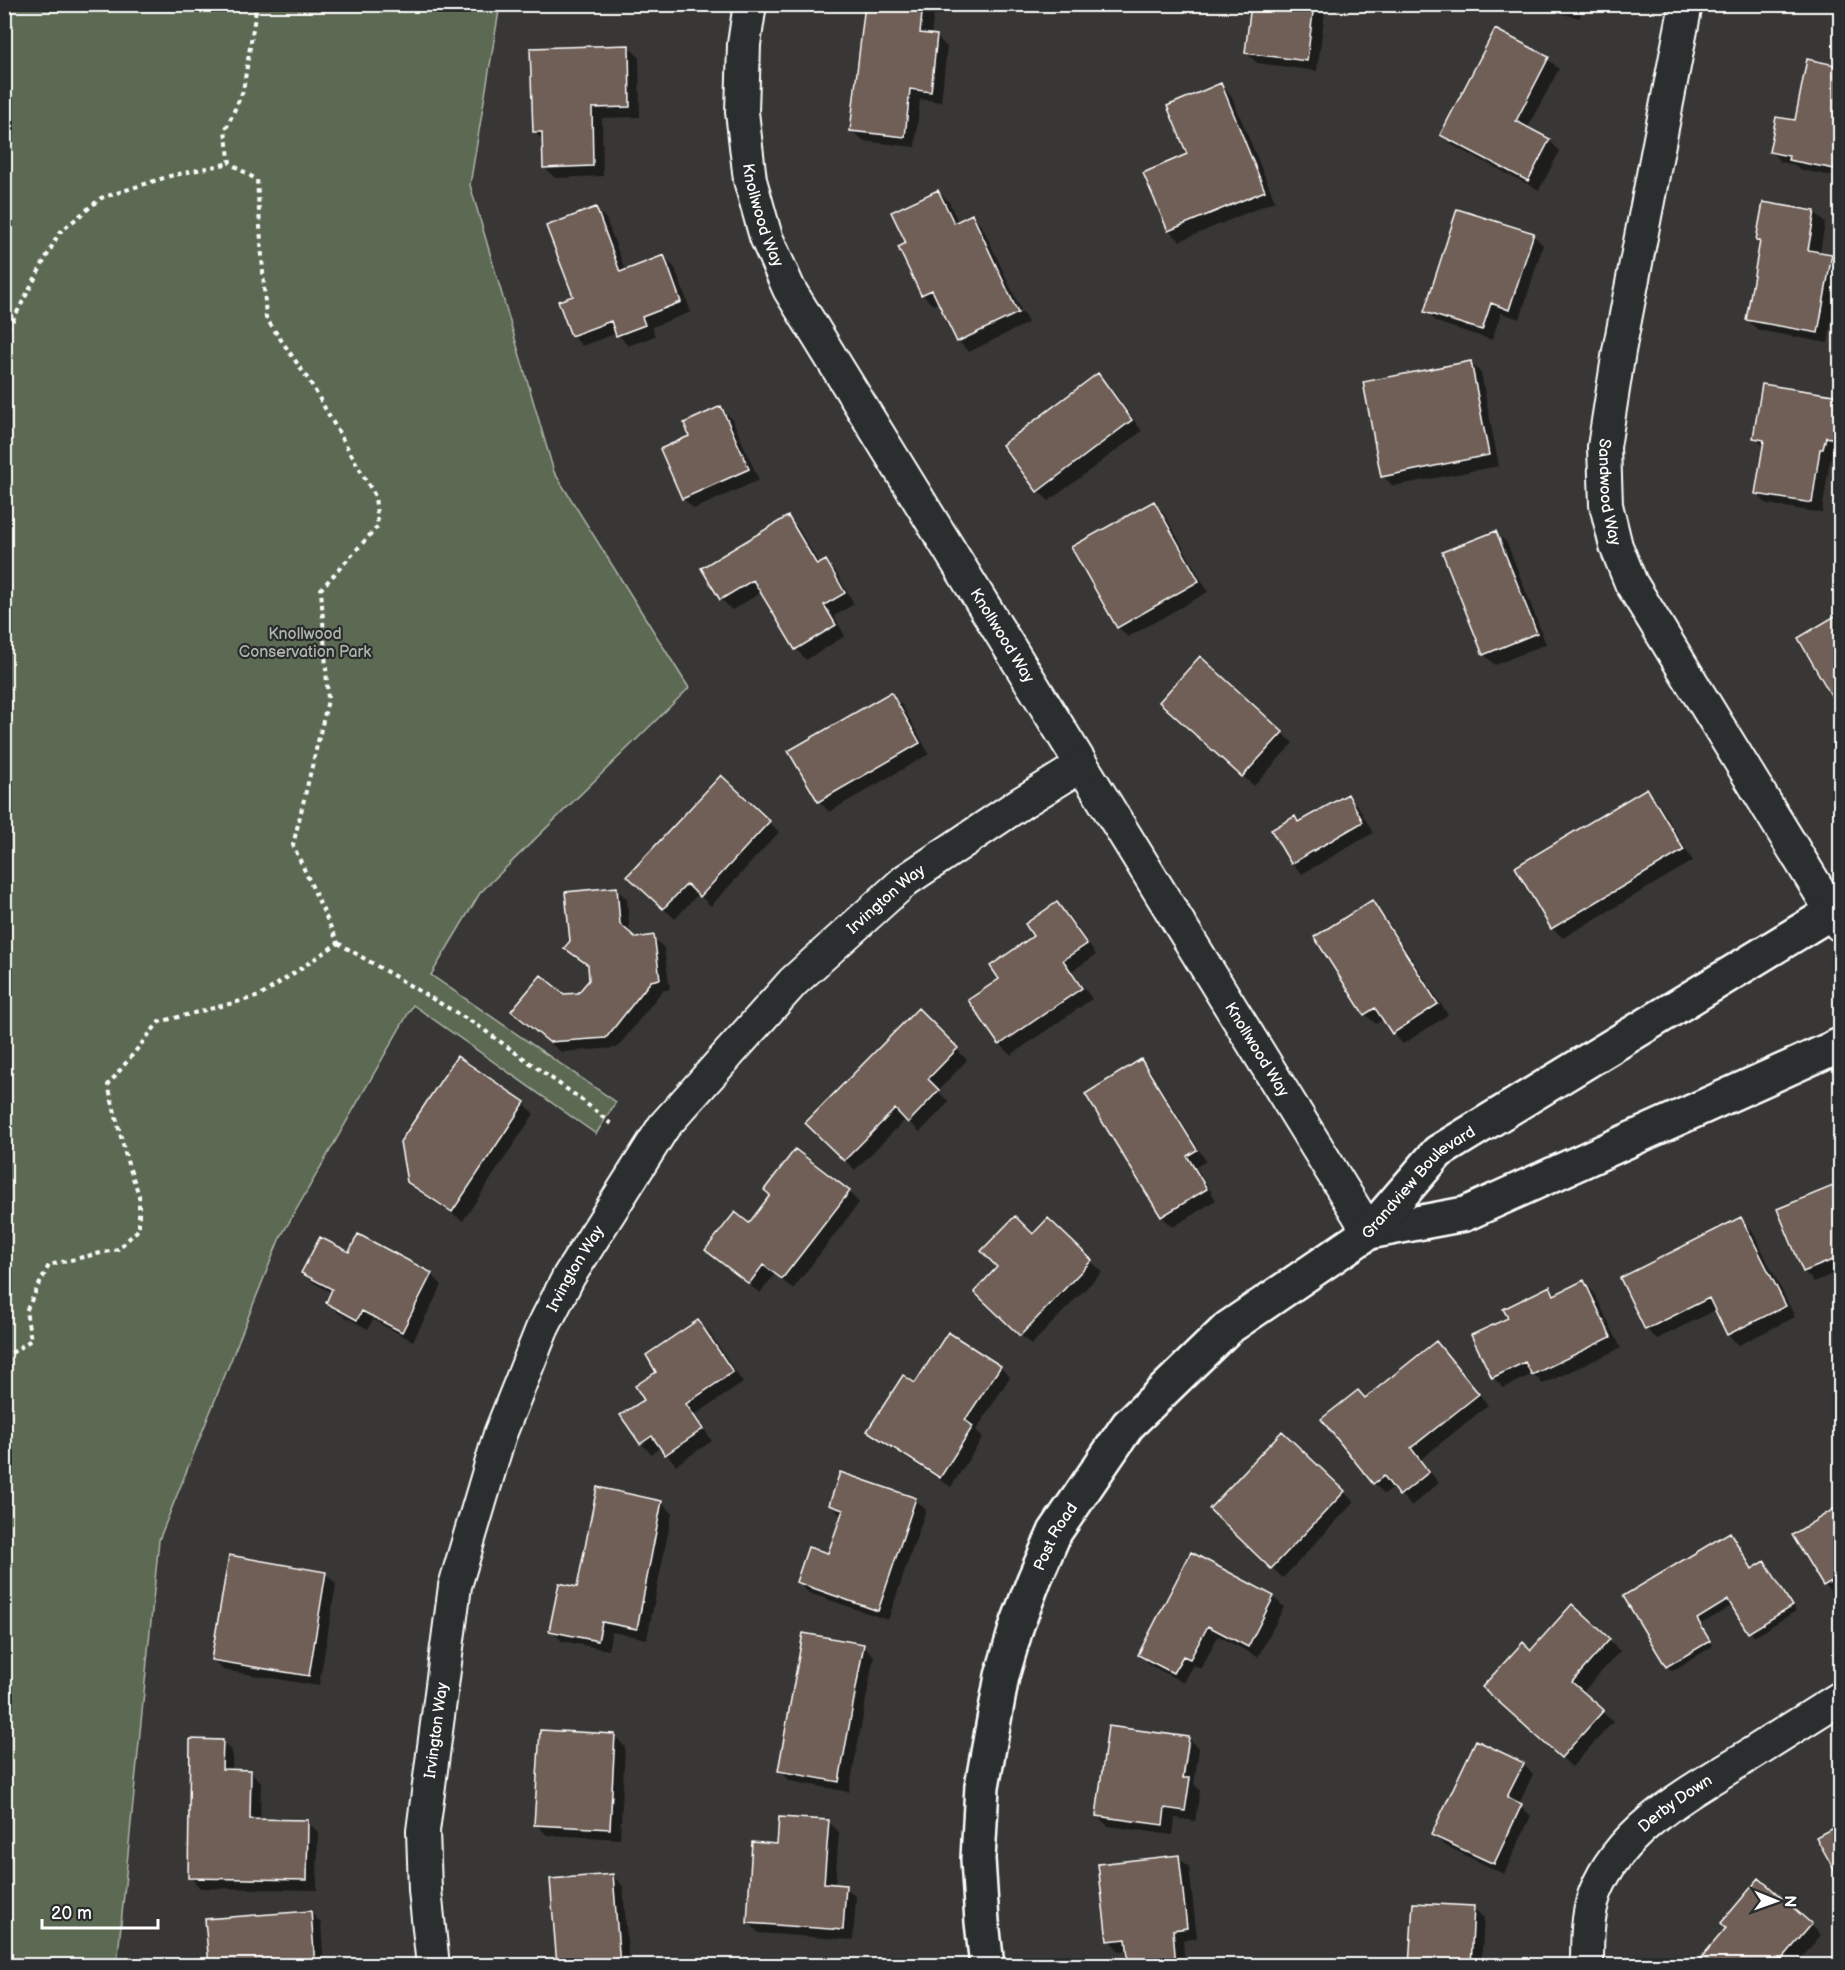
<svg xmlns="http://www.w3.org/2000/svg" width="1845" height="1970" viewBox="0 0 1845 1970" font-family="'Balsamiq Sans',sans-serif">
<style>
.green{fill:#5d6b53;stroke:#aeb5a9;stroke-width:1.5}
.shadow{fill:#0007;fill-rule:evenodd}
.building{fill:#6f5f57;stroke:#fff;stroke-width:1.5}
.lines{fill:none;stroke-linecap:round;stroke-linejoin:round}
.minor-casing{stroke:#fff;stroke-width:36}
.tertiary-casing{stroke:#fff;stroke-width:38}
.path{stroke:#fff;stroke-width:4;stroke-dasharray:4.5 4.5;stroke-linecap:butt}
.minor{stroke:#2a2d2e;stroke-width:32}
.tertiary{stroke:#2a2d2e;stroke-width:33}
.labels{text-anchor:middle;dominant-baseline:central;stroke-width:4.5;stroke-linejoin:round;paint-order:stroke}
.street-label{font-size:16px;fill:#fff;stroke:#2a2d2e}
.park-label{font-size:16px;fill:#aeb5a9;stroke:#2a2d2e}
</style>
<rect width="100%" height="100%" fill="#383736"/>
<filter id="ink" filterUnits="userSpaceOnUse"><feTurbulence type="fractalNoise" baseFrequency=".0167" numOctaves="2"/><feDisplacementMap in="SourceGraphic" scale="12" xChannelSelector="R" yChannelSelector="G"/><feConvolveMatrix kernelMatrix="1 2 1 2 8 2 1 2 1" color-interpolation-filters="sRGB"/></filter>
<g filter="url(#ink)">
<!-- green -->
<path class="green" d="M5,4l495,1 -30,180 84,287 135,216 -209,205 -49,82 185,127 -20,32 -183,-129 -134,235 -120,300 -42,425h-112z"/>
<!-- shadow -->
<path class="shadow" d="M866,4h69l-4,32 6,1 10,10 -6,55 -21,-3 -5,48 -52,-6 -11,-10z
M1253,4h73l-9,67 -60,-8 -11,-11z
M1521,4h62l-3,14z
M628,46l11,11 1,60 -38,1 1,58 -48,2 -11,-11v-26l-10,-9z
M1548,59l11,10 -32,60 22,11 11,11 -21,39 -87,-45 -10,-10z
M1808,61l32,6v110l-40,-7 -5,-5 -14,-3 -10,-10 25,-30z
M1221,85l10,10 44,106 -95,40 -11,-11 20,-75z
M938,191l11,11 9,20 14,-6 10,10 39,84 -61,29v3l63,-30 5,11 -59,29 -11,-11 -19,-39 -6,3 -11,-11 -14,-51z
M596,209l10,10 20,53 38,-15 11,11 16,44 -39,15 3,9 -27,10 -11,-13 -35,13 -10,-11 3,-38z
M1815,212l10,11 -5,30 11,2 9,10 -12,78 -70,-13 -11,-10 14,-77 -3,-3z
M1533,235l10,10 -23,74 -19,-6 -9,27 -56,-18 -10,-11z
M1470,362l11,11 18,93 -106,20 -10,-10z
M1098,375l10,10 34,46 -93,70 -11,-10z
M1764,385l76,13v50l-4,-1 -2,12h-4l-8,54 -55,-9 -11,-11 8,-46 -9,-10z
M721,408l11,11 27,61 -65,29 -11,-11 8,-61z
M1154,503l10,10 44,79 -80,45 -10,-10z
M788,517l10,11 22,37 5,-3 11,10 18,32 -20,12 11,20 -39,24 -10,-11 -34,-57 -30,18 -11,-11 -18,-31z
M1496,533l11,10 39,101 -51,21 -11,-11z
M1840,615v93l-40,-69z
M891,694l11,11 27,49 -100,58 -10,-11z
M1171,712l111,21 11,10 -39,43z
M1647,790l10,11 36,60 -130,77 -11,-10z
M1347,796l11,10 15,27 -71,41 -10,-11 2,-45 6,5z
M769,822l10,10 -68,74 -13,-12 -23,25 -35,-32z
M616,889l11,10 3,36 5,5 18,-3 11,11 6,41 -8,2 -45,57 -56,4 -37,-31 39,-26 16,-1 11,-13v-14l-24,-20z
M1372,902l10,11 66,102 -45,29 -10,-11 -9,-14 -8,5 -11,-10z
M1057,904l11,10 28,41 -24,16 20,28 -81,56 -11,-11 -30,-43 31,-22 34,-42z
M918,1010l49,50 -29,31 11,11 -29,30 -14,-13 -51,51 -48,-47z
M1141,1061l10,11 55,89 -10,6 20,33 -43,27 -11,-10 -75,-123z
M524,1103l10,11 -71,107 -43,-29 -11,-11z
M1840,1185v86l-26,11 -10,-10 -25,-62z
M849,1192l10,11 -66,86 -18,-15 -15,19 -42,-32 -11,-11 43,-25z
M1741,1219l11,11 43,87 -56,28 -11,-10 -12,-25 -59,29 -11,-10z
M1048,1220l54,52 -71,73 -55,-53z
M350,1254l81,20 11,11 -29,56 -40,-21 -5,9 -30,-16 -11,-11 5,-9 -18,-10 -11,-10z
M1584,1282l10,11 27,55 -78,36 -10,-10 -29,14 -11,-11 17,-59 40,-30 7,7z
M698,1322l11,10 34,51 -48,32 17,26 -36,24 -15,-18 -10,7 -10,-11 5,-43z
M1436,1343l52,62 -68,55 19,23 -28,23 -17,-19 -10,7 -10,-11 -51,-64 42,-20z
M1000,1367l10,10 -34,53 7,7 -32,50 -71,-46 -11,-10 46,-46z
M1344,1492l10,10 -71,76 -62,-58z
M915,1499l11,11 -38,110 -79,-27 -11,-11 31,-27 12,-39 -10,-11z
M662,1502l10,11 -25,126 -35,-7 -4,18 -46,-9 -11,-11 27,-42z
M1840,1507v86l-5,3 -10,-11 -31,-50z
M1729,1533l5,5 19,32 12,-7 4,5 27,43 -42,26 -21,-32 -33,20 13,21 -41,25 -5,-5 -42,-69z
M325,1573l11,11 -17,102 -96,-16 -10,-10z
M1273,1597l11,10 -26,50 -40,-21 -17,33 -8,-4 -9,18 -34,-18 -10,-11z
M1572,1607l48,44 -38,42 31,29 -41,45 -77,-70z
M864,1646l10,10 -25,136 -59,-11 -11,-11z
M615,1736l10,11 -5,92 -73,-4 -11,-11z
M1188,1738l11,11 -5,35 6,6 -5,31 -20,-3 -2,17 -65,-9 -11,-10zM1186,1745h3l-5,40h-3z
M222,1741l10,11v19h18l11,11 -1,39 48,1 10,10 -1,58 -117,-2 -10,-11z
M1523,1764l10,10 -14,30 12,12 -27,58 -60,-29 -11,-11z
M828,1821l11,11 -4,54 10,1 11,10 -3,43 -94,-7 -11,-11 30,-77z
M1840,1826v52l-22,-40z
M1178,1857l11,10 8,71 -14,2 2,26h-55l-1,-16 -10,1 -10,-11z
M612,1875l11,11 6,80h-70z
M1473,1908l11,10 -3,48h-70z
M311,1913l10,10 3,43h-114z
M1811,1925l10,10 -26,31h-99z"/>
<!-- building -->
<path class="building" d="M865,4h58l-3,29 17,2 -6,57 -21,-3 -5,48 -55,-6z
M1251,4h63l-7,57 -62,-8z
M1552,4h18v4z
M1495,29l54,28 -33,64 34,18 -22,42 -88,-46z
M629,45l1,62 -38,1 1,58 -50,2 -1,-36h-9l-3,-84z
M1807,59l33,7v104l-52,-10 1,-4 -20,-4 7,-35 19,3z
M1221,83l44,108 -97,40 -25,-58 44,-19 -20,-48z
M938,190l16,33 18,-9 46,99 -61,29 -25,-52 -11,5 -23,-48 8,-4 -15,-31z
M1763,202l52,9 -7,39 24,4 -14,79 -72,-13 14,-79 -4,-1z
M596,207l24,65 44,-17 17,47 -39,15 3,8 -29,11 -5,-15 -40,15 -13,-35 15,-5 -27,-70z
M1457,209l77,24 -25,77 -18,-7 -9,27 -58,-18z
M1471,361l18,94 -108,22 -18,-95z
M1098,373l34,47 -95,72 -35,-47z
M1762,384l78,12v44l-14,-3 -3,12h-3l-8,54 -57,-9 9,-54 -11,-2z
M721,406l28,63 -67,30 -22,-50 29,-13 -5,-13z
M1154,501l45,80 -82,47 -46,-81z
M788,516l29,49 9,-5 19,33 -21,12 12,20 -41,25 -42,-70 -33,20 -19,-32z
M1496,531l41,102 -54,22 -41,-103z
M1840,613v98l-42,-73z
M1200,656l83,76 -41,45 -83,-75z
M891,692l29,51 -102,59 -30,-51z
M721,775l49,46 -70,76 -13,-13 -24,25 -36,-33z
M1647,788l37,62 -133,79 -36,-62z
M1348,794l15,28 -72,42 -20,-34 24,-14 3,6z
M617,887l3,37 16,14 18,-3 6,44 -9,2 -45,57 -57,4 -38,-31 30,-36 23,19 14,-1 11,-13 -1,-15 -24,-17 6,-7 -5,-49z
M1372,900l66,104 -46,30 -17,-26 -11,7 -50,-78z
M1057,902l30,42 -24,16 19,28 -83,57 -31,-45 31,-21 -9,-13 43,-30 -8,-12z
M918,1008l40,40 -30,31 11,11 -31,33 -13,-14 -51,52 -39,-38z
M457,1056l68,46 -73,110 -45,-30 -7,-40z
M1141,1059l56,91 -10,6 20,33 -46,28 -76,-123z
M795,1149l55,42 -68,88 -19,-14 -14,19 -44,-34 30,-38 14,11 21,-28 -6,-5z
M1840,1183v74l-37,15 -26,-63z
M1015,1216l18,18 15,-16 44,42 -72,76 -46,-44 23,-25 -16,-16z
M1741,1217l45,89 -59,29 -18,-37 -64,32 -25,-52z
M358,1234l74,39 -30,59 -40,-21 -5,9 -31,-17 6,-14 -31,-16 19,-36 29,15z
M1584,1280l27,57 -79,38 -7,-13 -33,16 -21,-43 37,-17 -5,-9 47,-23 4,9z
M698,1320l35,52 -47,32 17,25 -38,26 -13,-19 -12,8 -20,-29 24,-15 -9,-14 21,-14 -10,-17z
M948,1332l53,34 -36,54 8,6 -33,52 -73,-47 36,-56 12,8z
M1436,1341l43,53 -68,54 18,24 -30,24 -15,-20 -11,8 -52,-65 37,-29 7,8z
M1282,1431l63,60 -74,78 -62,-60z
M840,1472l76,26 -38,113 -82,-29 12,-35 20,6 15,-43 -14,-5z
M597,1487l65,14 -25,128 -35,-7 -4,19 -49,-10 10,-48 18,4z
M1840,1505v71l-17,10 -31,-51z
M1730,1532l22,37 13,-8 27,45 -44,27 -20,-33 -31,19 13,22 -44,26 -43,-71z
M1191,1552l83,44 -26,51 -40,-21 -18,33 -7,-3 -10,17 -35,-18z
M229,1555l97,17 -17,104 -98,-16z
M1572,1604l38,35 -38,43 32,28 -43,48 -79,-71 41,-45 8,8z
M803,1633l61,11 -25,138 -61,-11z
M1108,1726l81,11 -6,41h7l-5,33 -20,-3 -2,17 -67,-9z
M540,1730l75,4 -5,95 -76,-4z
M190,1739l33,1 -1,29 29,1 -1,49 58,1 -1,60 -119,-2z
M1476,1740l48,23 -17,34 15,7 -28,60 -63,-29z
M779,1817l50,3 -5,63 22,2 -3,45 -96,-7 5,-81 25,2z
M1840,1824v52l-2,1 -22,-40z
M1179,1855l8,73 -14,2 3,36h-47l-3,-27 -19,2 -9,-77z
M613,1874l7,92h-63l-7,-87z
M1759,1878l53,46 -36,42h-82l32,-38 -5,-5z
M1413,1903l61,3 -3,60h-62z
M311,1911l4,55h-106l-4,-47z"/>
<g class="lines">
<defs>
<g id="minor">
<path id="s1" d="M750,4l-6,40 -2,68 8,68 16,57 23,52 580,943"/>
<path id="s2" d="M1686,4l-67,347 -15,96 2,58 10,41 15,37 209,342"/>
<path id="s3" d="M433,1966l-8,-76 -2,-59 32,-245 45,-152 42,-105 27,-53 95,-150 129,-144 113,-102 115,-77 60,-37"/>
<path id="s4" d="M1587,1966c0,-25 0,-50 8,-73 25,-64 93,-100 148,-134 32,-20 65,-41 97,-61"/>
</g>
<g id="tertiary">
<path d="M1369,1232l96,-18 375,-169"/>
<path id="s5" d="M987,1966l-5,-44 -4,-63 4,-73 20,-110 15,-51 17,-45 21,-48 73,-107 100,-97 141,-96 69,-80 402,-245"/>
</g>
</defs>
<!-- minor casing -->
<use href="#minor" class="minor-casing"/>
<!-- tertiary casing -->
<use href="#tertiary" class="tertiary-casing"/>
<!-- path -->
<path class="path" d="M4,337l55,-104 42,-35 69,-22 60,-13
M338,943l139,82 105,75 29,24
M4,1358l27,-18 -5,-29 23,-46 69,-16 21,-20v-34l-12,-34 -19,-76 51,-63 101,-26 78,-53 -45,-98 35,-145 -7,-111 57,-63 -3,-30 -65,-114 -44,-64 -9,-138 -27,-17 -5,-32 18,-40 14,-87"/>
<!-- minor -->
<use href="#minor" class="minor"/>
<!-- tertiary -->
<use href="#tertiary" class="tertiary"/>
</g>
</g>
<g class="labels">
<!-- street labels -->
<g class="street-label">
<text stroke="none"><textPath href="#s1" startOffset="214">Knollwood Way</textPath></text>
<text stroke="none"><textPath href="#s2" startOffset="496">Sandwood Way</textPath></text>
<text stroke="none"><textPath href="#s1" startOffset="700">Knollwood Way</textPath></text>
<text stroke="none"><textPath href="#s3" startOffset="1209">Irvington Way</textPath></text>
<text stroke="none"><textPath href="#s1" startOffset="1186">Knollwood Way</textPath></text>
<text stroke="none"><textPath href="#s5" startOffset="956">Grandview Boulevard</textPath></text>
<text stroke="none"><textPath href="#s3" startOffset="723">Irvington Way</textPath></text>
<text stroke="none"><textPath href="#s5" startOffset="442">Post Road</textPath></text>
<text stroke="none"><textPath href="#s3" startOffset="237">Irvington Way</textPath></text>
<text stroke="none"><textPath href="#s4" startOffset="196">Derby Down</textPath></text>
</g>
<!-- park labels -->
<g class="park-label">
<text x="305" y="634">Knollwood<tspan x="305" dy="18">Conservation Park</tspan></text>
</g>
</g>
<!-- margin -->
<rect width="1845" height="1970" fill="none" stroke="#2a2d2e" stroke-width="24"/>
<rect x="12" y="12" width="1821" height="1946" fill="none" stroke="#fff" stroke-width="2" filter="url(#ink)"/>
<!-- north arrow -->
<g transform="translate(1776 1901) rotate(91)" stroke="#2a2d2e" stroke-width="4.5" paint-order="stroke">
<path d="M0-4.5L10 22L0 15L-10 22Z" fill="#ffffff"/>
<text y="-9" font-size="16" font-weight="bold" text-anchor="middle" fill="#ffffff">N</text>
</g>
<!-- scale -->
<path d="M42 1919v9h116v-9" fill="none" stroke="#ffffff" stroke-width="3"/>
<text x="51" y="1919" font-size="18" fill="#ffffff" stroke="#2a2d2e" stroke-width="4.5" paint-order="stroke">20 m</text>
</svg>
